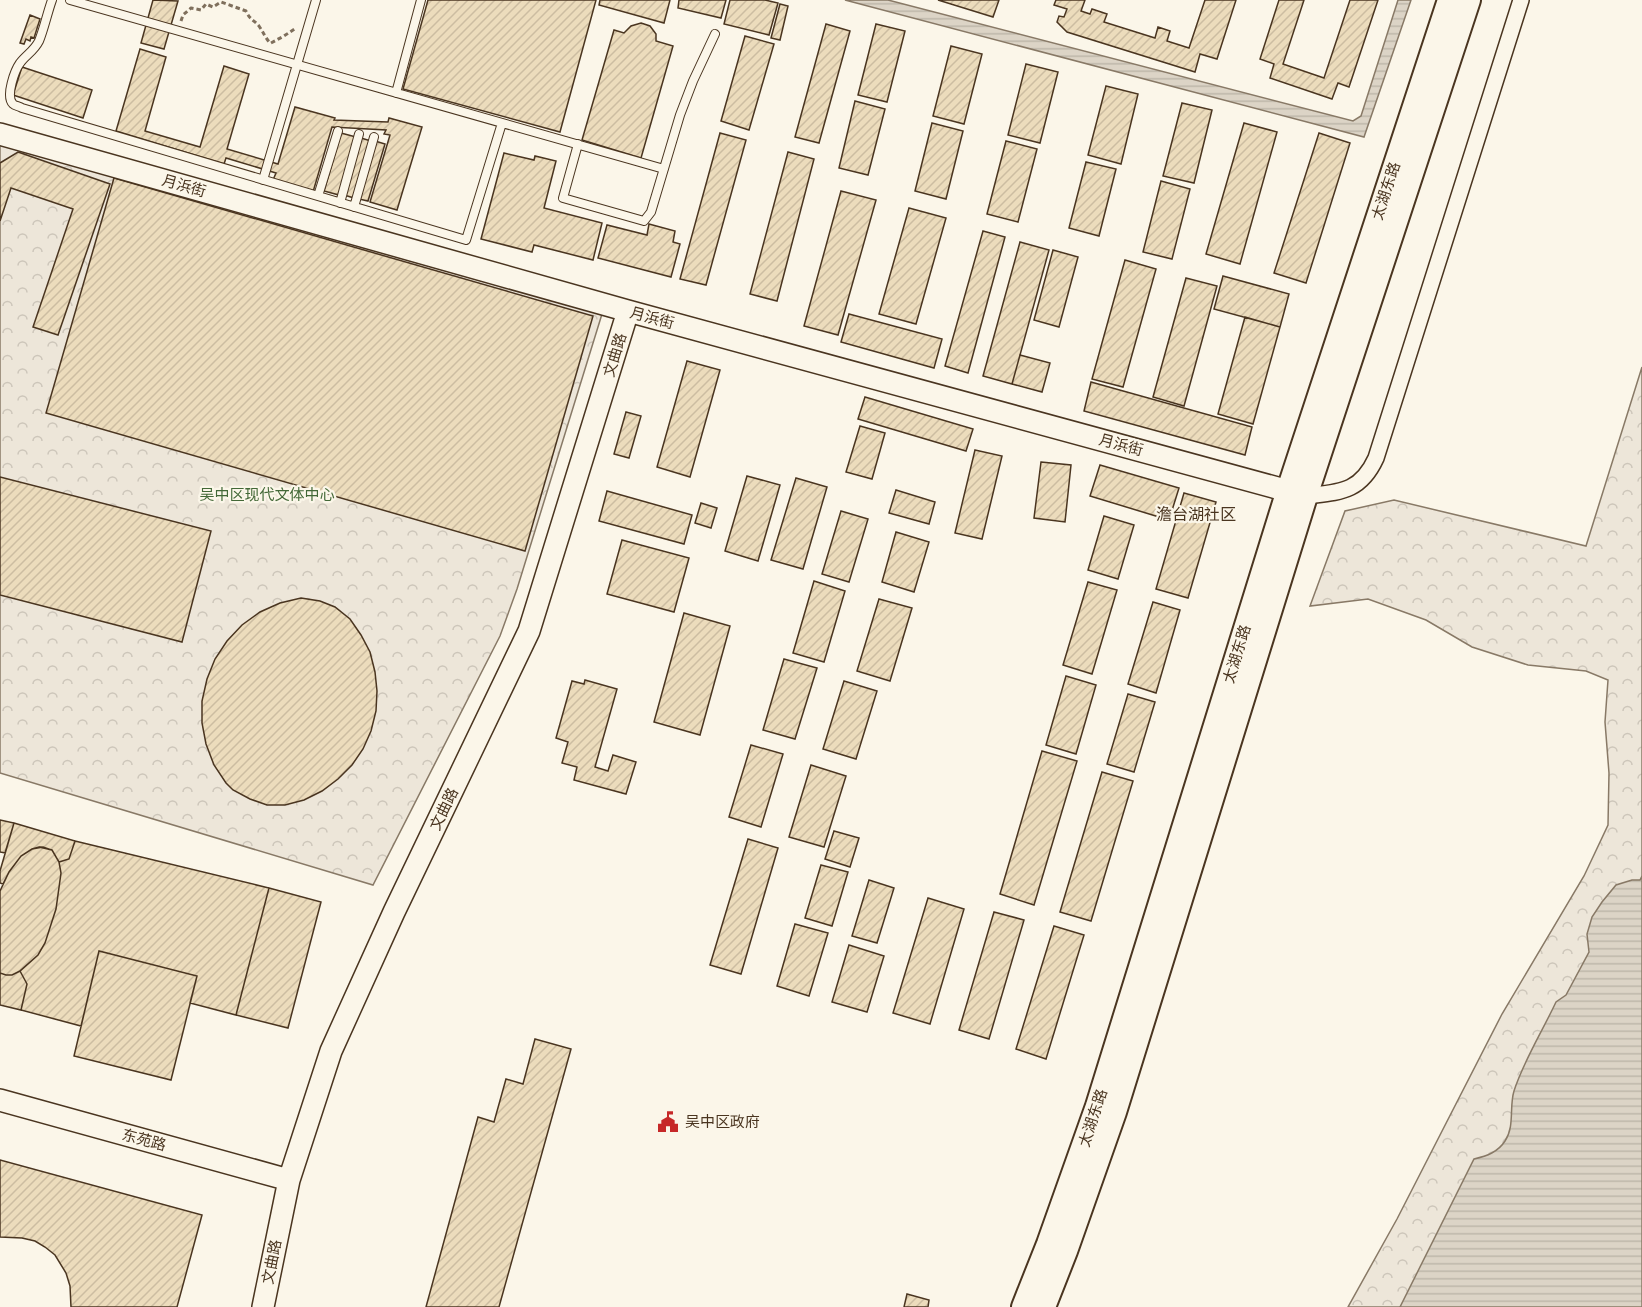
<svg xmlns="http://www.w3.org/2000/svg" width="1642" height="1307" viewBox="0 0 1642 1307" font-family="Roboto,'Noto Sans SC',sans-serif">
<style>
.park{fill:url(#park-crowns);stroke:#887966;stroke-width:1.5}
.water{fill:url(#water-rules);stroke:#887966;stroke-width:1.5}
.building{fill:url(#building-hatch);stroke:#4a3520;stroke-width:1.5}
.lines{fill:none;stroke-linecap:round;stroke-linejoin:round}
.lane-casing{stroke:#4a3520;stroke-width:10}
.street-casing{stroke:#4a3520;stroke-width:18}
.secondary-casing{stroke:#4a3520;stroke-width:24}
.primary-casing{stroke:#4a3520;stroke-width:26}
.path{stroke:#7f6f5c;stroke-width:3;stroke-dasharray:4.5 3;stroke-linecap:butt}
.lane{stroke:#fbf6e9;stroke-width:8}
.street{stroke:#fbf6e9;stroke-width:15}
.secondary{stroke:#fbf6e9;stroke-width:21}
.primary{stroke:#fbf6e9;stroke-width:22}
.labels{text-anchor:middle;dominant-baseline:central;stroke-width:4.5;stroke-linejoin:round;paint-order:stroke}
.street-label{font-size:15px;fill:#4a3520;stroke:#fbf6e9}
.park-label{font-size:15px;fill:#436837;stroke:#fbf6e9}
.poi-label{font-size:15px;fill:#4a3520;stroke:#fbf6e9;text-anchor:start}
.neighbourhood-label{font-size:16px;fill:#4a3520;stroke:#fbf6e9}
</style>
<defs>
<pattern id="park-crowns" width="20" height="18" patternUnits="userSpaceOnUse" patternTransform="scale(1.5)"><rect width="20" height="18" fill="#ede6d9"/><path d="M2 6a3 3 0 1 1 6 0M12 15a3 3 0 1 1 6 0" fill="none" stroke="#cdc6ba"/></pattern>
<pattern id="water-rules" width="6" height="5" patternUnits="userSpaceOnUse" patternTransform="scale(1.5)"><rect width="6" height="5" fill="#dcd4c6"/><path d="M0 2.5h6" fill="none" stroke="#beb7aa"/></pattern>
<pattern id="building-hatch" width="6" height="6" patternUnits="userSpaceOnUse" patternTransform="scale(1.5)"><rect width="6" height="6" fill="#ecdcbc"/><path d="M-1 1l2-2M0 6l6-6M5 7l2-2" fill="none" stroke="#ccbda1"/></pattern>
</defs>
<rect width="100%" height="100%" fill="#fbf6e9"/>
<!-- park -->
<path class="park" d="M0,142l602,172 -85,275 -17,47 -127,249 -373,-112z
M1642,367v568l-171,372h-123l49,-88 105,-205 82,-138 24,-51 1,-52 -4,-51 3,-42 -22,-9 -58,-6 -56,-18 -46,-27 -58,-21 -58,7 35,-95 49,-11 192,46z"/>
<!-- water -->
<path class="water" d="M845,0h43l465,121 8,-5 37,-116h13l-47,137z
M1642,876v431h-242l74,-148c13,-3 24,-7 31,-18 10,-15 4,-34 9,-50 9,-29 29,-61 42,-89l10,-7 23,-43 -2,-18 5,-17 10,-15 14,-17 16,-5h8z"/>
<!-- building -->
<path class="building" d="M153,0l25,1 -14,48 -23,-6z
M428,0h168l-36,132 -157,-43z
M600,0h70l-6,23 -65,-18z
M679,0h47l-5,18 -43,-10z
M730,0h35l13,3 -9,32 -45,-11z
M938,0h61l-6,17z
M1056,0h29l-4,11 9,3 2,-5 15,5 -3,8 51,16 3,-11 12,4 -3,10 22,7 16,-48h31l-19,59 -17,-5 -5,18 -128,-40 -10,-10 2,-6 5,1 3,-8 -13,-4z
M1279,0h25l-21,64 41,14 26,-78h28l-29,87 -11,-4 -6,16 -62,-21 4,-14 -14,-5z
M780,4l8,2 -8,34 -9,-2z
M30,15l10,4 -6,19 -3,-1 -1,4 -4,-2 -2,5 -4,-1z
M641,23l9,3 6,8v7l17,5 -32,112 -59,-18 32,-110 10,3 7,-7z
M826,24l24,7 -31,112 -24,-6z
M876,24l29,7 -18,71 -29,-7z
M745,36l29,8 -25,86 -28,-9z
M951,46l31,8 -18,70 -31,-8z
M140,49l26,8 -21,74 55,16 24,-81 25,8 -22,75 51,15 17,-57 40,11 -1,2 54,2 1,-4 33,9 -25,83 -27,-8 20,-67 -6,-1 2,-4 -54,-3 -19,65 -40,-12 3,-7 -50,-15 -2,6 -108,-33z
M1026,64l32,8 -18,71 -32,-8z
M22,67l70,23 -9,28 -70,-23z
M1106,86l32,8 -17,70 -33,-9z
M855,101l30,8 -17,66 -29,-7z
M1182,103l30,7 -18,73 -31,-7z
M932,123l31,8 -17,68 -31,-8z
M1244,123l33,9 -37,132 -34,-10z
M341,133l15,4 -17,58 -15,-4z
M720,133l26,7 -40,145 -26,-6z
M1319,133l31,10 -44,140 -32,-10z
M361,138l10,3 -17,57 -10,-3z
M375,141l10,3 -17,57 -9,-2z
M1006,141l31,8 -19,73 -31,-8z
M18,152l92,32 -52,151 -25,-8 40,-118 -62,-21 -11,33v-58z
M788,152l26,7 -37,142 -27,-7z
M504,153l30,7 1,-4 21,5 -12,47 58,15 -9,37 -59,-15 -2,7 -51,-13z
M1086,162l30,7 -17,67 -30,-8z
M114,178l479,138 -68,235 -479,-138z
M1161,181l29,8 -18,70 -29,-7z
M841,191l35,9 -38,135 -34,-9z
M909,208l37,10 -30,106 -37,-10z
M649,224l26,7 -2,11 7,2 -9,33 -73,-19 9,-33 40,10z
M983,231l22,6 -37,136 -23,-7z
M1020,242l29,8 -37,134 -29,-8z
M1053,250l25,7 -19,70 -25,-7z
M1125,260l31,9 -33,118 -31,-8z
M1223,276l66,18 -9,33 -66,-18z
M1186,278l31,8 -33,120 -31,-9z
M849,314l93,25 -8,29 -93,-26z
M1245,317l35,10 -27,97 -35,-10z
M1020,355l30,8 -8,29 -30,-8z
M687,361l33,9 -30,107 -33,-10z
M1091,382l161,45 -7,28 -161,-44z
M865,397l108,32 -7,22 -108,-32z
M626,412l15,4 -12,42 -15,-4z
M860,426l25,7 -13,46 -26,-7z
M975,450l27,6 -20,83 -27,-6z
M1041,462l30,3 -6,57 -31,-4z
M1100,465l79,23 -10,32 -79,-24z
M747,476l33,9 -22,76 -33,-10z
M0,477l211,54 -29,111 -182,-47z
M796,478l31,9 -24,82 -32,-9z
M896,490l39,12 -6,22 -40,-11z
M607,491l85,24 -8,29 -85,-23z
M1184,493l32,9 -28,96 -32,-9z
M701,503l16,5 -6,20 -16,-5z
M841,511l27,8 -19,63 -27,-8z
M1104,516l30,9 -16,54 -30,-9z
M896,532l33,10 -15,50 -32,-10z
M622,540l67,18 -15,54 -67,-18z
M814,581l31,10 -21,71 -31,-9z
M1088,582l29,8 -25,84 -29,-9z
M301,598l19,3 15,6 15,12 11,16 9,17 5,20 2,19 -1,20 -5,20 -8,18 -11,16 -14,14 -16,12 -18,9 -19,5h-18l-17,-6 -17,-9 -7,-7 -12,-18 -8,-21 -4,-21v-22l5,-22 8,-20 12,-18 15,-16 18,-13 20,-9z
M879,599l33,9 -22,73 -33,-10z
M1153,602l27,8 -24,83 -28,-9z
M684,613l46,13 -30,109 -46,-13z
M784,659l33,9 -22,71 -32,-9z
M1066,676l30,9 -20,69 -30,-9z
M585,680l32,9 -22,78 13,4 5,-16 23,7 -10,32 -52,-14 3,-13 -15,-4 6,-21 -12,-4 16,-57 12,3z
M844,681l33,10 -21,68 -33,-10z
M1128,694l27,8 -21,70 -27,-8z
M751,745l32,9 -22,73 -32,-10z
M1042,751l35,10 -43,144 -34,-11z
M811,765l35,11 -22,71 -35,-10z
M1102,772l31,9 -42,140 -31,-9z
M0,820l14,3 -9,30 -5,-1z
M14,823l61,18 -6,18 -10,3 -7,-12 -9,-3 -11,2 -11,7 -12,16 -6,12 -3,-1v-12z
M834,831l25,7 -9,29 -25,-8z
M748,839l30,9 -37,126 -31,-9z
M75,841l194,47 -33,127 -46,-12 7,-27 -98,-25 -18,75 -60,-16 6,-26 -7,-13 18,-16 7,-12 11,-34 5,-36 -2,-11 10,-3z
M39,847l13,3 7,12 2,11 -5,36 -11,34 -7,12 -18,16 -8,4h-6l-6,-2v-82l9,-19 12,-16 11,-7z
M821,865l27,7 -16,54 -27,-8z
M869,880l25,8 -17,55 -25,-7z
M269,888l52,14 -33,126 -52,-13z
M928,898l36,11 -34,115 -37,-11z
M994,912l30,8 -35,119 -30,-9z
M795,924l33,9 -19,63 -32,-10z
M1054,926l30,9 -38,124 -30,-10z
M849,945l35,11 -17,56 -35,-10z
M99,951l98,25 -26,104 -97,-24z
M20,971l7,13 -6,26 -21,-5v-32l6,2h6z
M535,1039l36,10 -72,258h-73l52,-190 16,5 12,-43 17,5z
M0,1160l202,55 -25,92h-106l-1,-21 -4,-13 -11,-18 -10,-8 -10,-6 -13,-3 -22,-1z
M907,1294l22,6 -1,7h-24z"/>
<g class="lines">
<defs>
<path id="lane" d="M52,0c-5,14 -8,29 -13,41 -5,10 -13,14 -19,22 -5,7 -15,33 -7,41 2,2 6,2 9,4l444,132 36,-117
M70,0l594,169
M396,93l25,-93
M578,144l-15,54 81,23 7,-9 29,-97 13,-34 22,-47
M263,180l53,-180
M318,196l20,-65
M340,203l19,-69
M354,207l20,-70"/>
<path id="street" d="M1306,496c33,-4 54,-3 70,-38l145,-458"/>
<path id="secondary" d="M0,134l628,177 675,184
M0,1100l289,80
M263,1307l26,-127 42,-129 63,-139 135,-281 99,-320"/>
<path id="primary" d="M1023,1307l25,-63 49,-138 191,-616 161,-490
M1044,1307l22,-56 49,-139 191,-616 163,-496"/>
</defs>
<!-- lane casing -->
<use href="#lane" class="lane-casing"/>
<!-- street casing -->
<use href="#street" class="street-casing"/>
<!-- secondary casing -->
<use href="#secondary" class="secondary-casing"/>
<!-- primary casing -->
<use href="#primary" class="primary-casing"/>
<!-- path -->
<path class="path" d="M181,21l2,-6 8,-7 10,2 5,-6 7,3 8,-5 25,9c4,9 8,9 13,15 4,6 6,11 11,17
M271,43l13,-7 12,-8"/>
<!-- lane -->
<use href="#lane" class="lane"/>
<!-- street -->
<use href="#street" class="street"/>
<!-- secondary -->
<use href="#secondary" class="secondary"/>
<!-- primary -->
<use href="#primary" class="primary"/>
</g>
<!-- icons -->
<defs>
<symbol id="civic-bare" viewBox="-9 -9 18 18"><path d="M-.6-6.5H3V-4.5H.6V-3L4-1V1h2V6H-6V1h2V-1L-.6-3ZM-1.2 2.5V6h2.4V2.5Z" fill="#c62828" stroke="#fbf6e9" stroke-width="2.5" paint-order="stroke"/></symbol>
</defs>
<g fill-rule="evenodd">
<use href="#civic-bare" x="653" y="1107" width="30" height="30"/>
</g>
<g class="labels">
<!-- street labels -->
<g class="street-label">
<text transform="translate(184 186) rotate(16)">月浜街</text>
<text transform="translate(1386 191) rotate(-72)">太湖东路</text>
<text transform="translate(652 318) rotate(15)">月浜街</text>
<text transform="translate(615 355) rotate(-73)">文曲路</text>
<text transform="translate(1121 445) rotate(15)">月浜街</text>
<text transform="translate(1237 654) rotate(-73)">太湖东路</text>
<text transform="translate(444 809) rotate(-64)">文曲路</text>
<text transform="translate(1093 1118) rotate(-72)">太湖东路</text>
<text transform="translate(144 1140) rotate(15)">东苑路</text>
<text transform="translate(272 1262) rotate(-79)">文曲路</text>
</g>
<!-- park labels -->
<g class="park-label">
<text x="267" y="495">吴中区现代文体中心</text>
</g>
<!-- poi labels -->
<g class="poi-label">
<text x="685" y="1122">吴中区政府</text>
</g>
<!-- neighbourhood labels -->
<g class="neighbourhood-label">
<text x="1196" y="514">澹台湖社区</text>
</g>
</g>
</svg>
